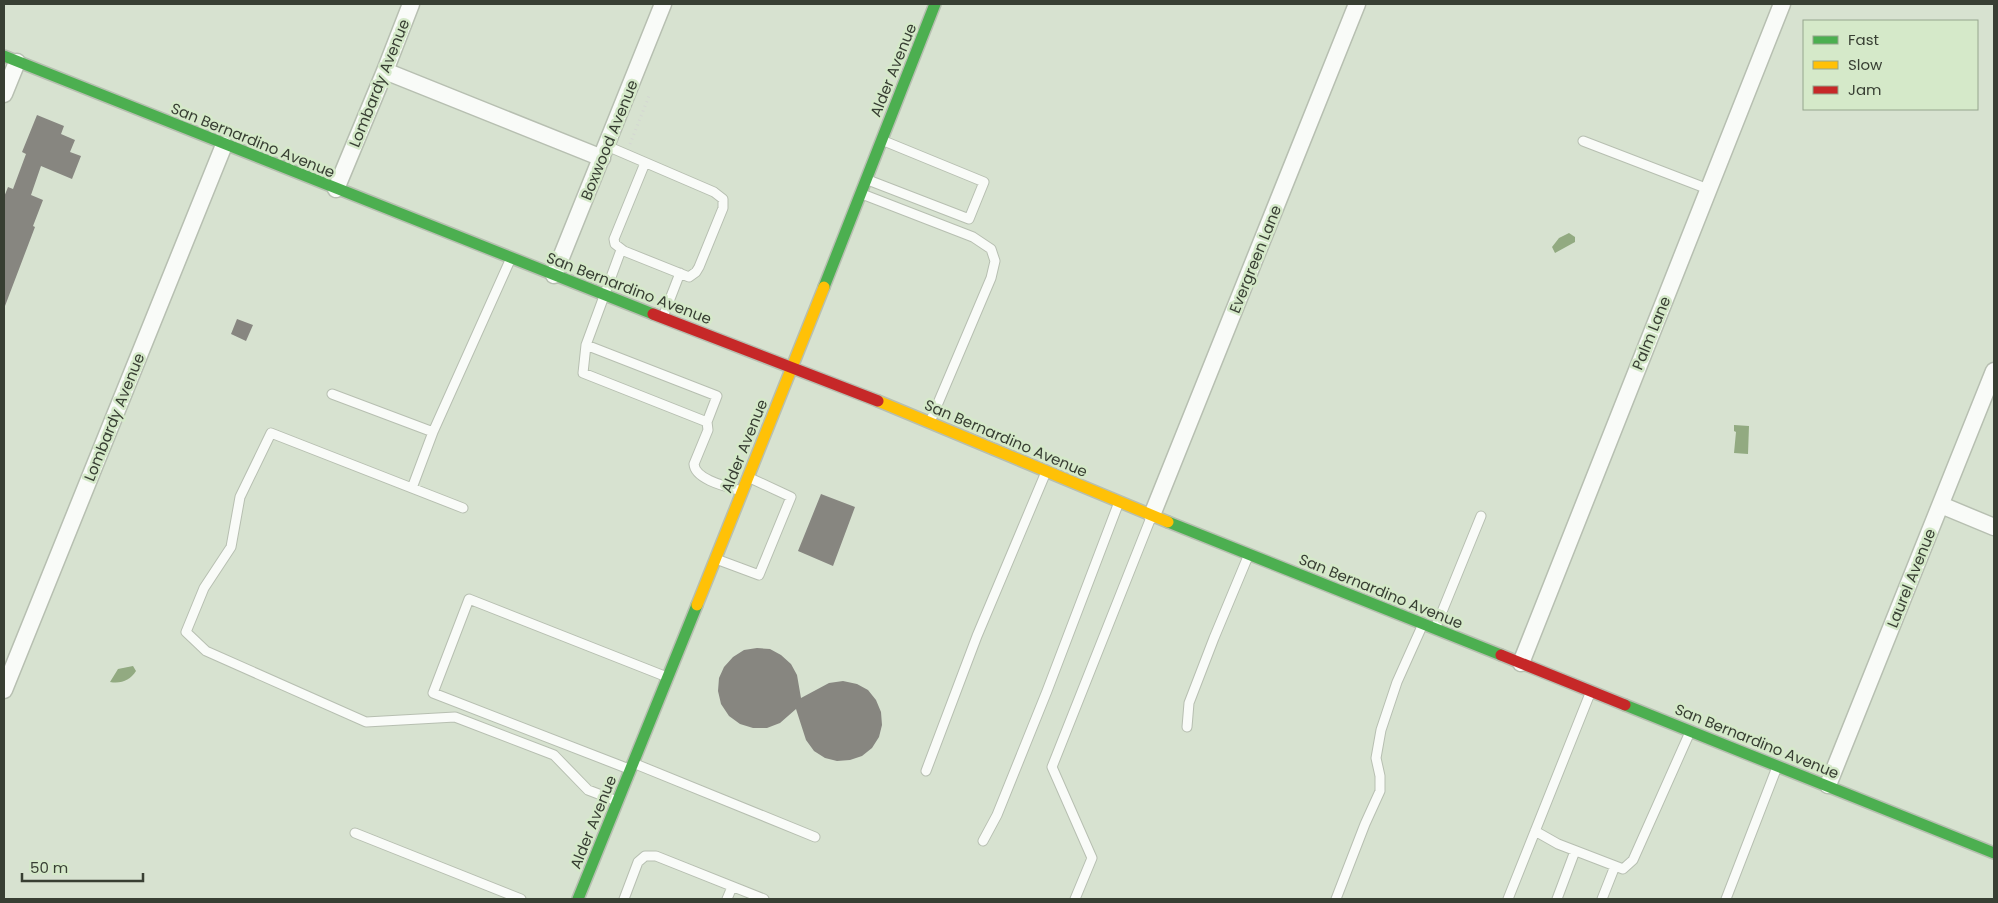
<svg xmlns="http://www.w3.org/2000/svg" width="1998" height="903" viewBox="0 0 1998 903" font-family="Poppins,sans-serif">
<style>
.water{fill:#92aa81}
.building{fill:#878680}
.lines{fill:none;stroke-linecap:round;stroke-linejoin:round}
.lane-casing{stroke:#b7bfb1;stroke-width:11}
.street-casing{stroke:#b7bfb1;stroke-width:19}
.fast-casing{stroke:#b7bfb1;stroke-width:14}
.slow-casing{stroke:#b7bfb1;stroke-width:14}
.jam-casing{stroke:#b7bfb1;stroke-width:14}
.path{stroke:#d4d7d2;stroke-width:3;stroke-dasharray:1 4;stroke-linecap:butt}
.lane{stroke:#f9fbf8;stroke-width:9}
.street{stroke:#f9fbf8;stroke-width:16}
.fast{stroke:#4caf50;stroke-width:11}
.slow{stroke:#ffc107;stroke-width:11}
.jam{stroke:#c62828;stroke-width:11}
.labels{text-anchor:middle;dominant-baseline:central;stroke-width:5;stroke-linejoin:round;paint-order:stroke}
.street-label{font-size:15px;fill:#383f33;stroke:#d5e9c9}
</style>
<rect width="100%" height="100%" fill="#d7e2d0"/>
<!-- water -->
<path class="water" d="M1569,233l6,4v5l-20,11 -3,-6 7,-9z
M1734,425l15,1 -1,28 -14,-1 2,-21 -2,-1z
M133,666l3,5c-6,9 -14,13 -26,11l8,-13z"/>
<!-- building -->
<path class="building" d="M37,115l27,11 -3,8 14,6 -5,12 11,4 -9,23 -31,-13 -10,29 12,5 -10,26 2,1 -30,79 -1,-109 4,-10 5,2 13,-35 -4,-2z
M237,319l16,6 -7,16 -15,-7z
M821,494l34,13 -22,59 -35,-15z
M757,648l13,1 11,6 10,9 6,11 4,23 28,-15 14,-2 14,3 11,6 8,10 5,12 1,13 -3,12 -7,11 -10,8 -12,4 -13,1 -12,-3 -11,-7 -8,-11 -10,-31 -16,14 -13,5h-14l-13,-4 -11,-8 -8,-12 -3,-13 1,-13 5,-11 9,-10 11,-7z"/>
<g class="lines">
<defs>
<path id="lane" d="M1583,141l125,48
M607,146l107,46 9,7v9l-24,59 -3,5 -7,5 -65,-26 -9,-7 -1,-5 31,-76
M868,180l101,39 15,-37 -100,-41
M862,194l111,43 18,12 4,12 -4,17 -61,144
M621,250l-35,95 -3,28 124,49
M663,317l17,-44
M586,345l131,51 -10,26 1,8 -14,34c1,16 34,23 48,27
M332,394l101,38 78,-174
M412,488l21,-56
M463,508l-192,-75 -31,64 -9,50 -27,41 -18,44 20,19 160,71 89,-5 99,38 34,35 29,11
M716,559l43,16 32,-78 -41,-19
M1435,629l46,-113
M1187,727l2,-24 25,-65 35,-84
M633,763l182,74
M629,769l-196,-76 36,-94 198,78
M926,771l51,-135 69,-164
M1535,831l23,13 65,25 10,-9 57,-128
M355,833l166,66
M983,841l14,-26 50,-124 72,-189
M624,899l14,-37 7,-6h11l108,43
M727,899l5,-12
M1075,899l17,-41 -40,-91 100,-252
M1336,899l29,-75 15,-33v-15l-4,-18 5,-28 16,-48 26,-58
M1508,899l83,-208
M1557,899l18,-48
M1602,899l13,-33
M1726,899l51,-132"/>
<path id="street" d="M385,71l217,87
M4,94l13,-32
M336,189l49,-118 26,-67
M554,275l109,-271
M1941,505l53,22
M1152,515l205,-511
M1521,663l261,-659
M4,690l220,-545
M1828,785l166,-414"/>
<path id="fast" d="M4,56l649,258
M824,287l111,-283
M1168,522l333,133
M1625,705l369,148
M578,899l119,-294"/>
<path id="slow" d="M878,401l290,121
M697,605l127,-318"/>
<path id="jam" d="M653,314l225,87
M1501,655l124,50"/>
</defs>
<!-- lane casing -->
<use href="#lane" class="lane-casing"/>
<!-- street casing -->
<use href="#street" class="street-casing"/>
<!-- fast casing -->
<use href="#fast" class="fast-casing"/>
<!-- slow casing -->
<use href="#slow" class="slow-casing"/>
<!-- jam casing -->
<use href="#jam" class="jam-casing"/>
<!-- path -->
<path class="path" d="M630,144l19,-48"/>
<!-- lane -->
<use href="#lane" class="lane"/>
<!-- street -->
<use href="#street" class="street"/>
<!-- fast -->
<use href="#fast" class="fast"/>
<!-- slow -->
<use href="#slow" class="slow"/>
<!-- jam -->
<use href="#jam" class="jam"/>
</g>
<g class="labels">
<!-- street labels -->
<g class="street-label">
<text transform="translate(893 70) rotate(-68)">Alder Avenue</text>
<text transform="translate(379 83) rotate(-68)">Lombardy Avenue</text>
<text transform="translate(253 140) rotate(22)">San Bernardino Avenue</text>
<text transform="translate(609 140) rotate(-68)">Boxwood Avenue</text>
<text transform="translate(1255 259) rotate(-68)">Evergreen Lane</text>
<text transform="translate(629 288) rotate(21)">San Bernardino Avenue</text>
<text transform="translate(1651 333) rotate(-68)">Palm Lane</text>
<text transform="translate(114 417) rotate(-68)">Lombardy Avenue</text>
<text transform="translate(1006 438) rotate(23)">San Bernardino Avenue</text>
<text transform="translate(744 446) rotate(-68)">Alder Avenue</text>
<text transform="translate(1911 578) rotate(-68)">Laurel Avenue</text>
<text transform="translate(1381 591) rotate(22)">San Bernardino Avenue</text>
<text transform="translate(1757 741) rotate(22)">San Bernardino Avenue</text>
<text transform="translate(593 822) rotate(-68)">Alder Avenue</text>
</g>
</g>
<!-- border -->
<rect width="1998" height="903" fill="none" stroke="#383f33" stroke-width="10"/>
<!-- legend -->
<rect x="1803" y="20" width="175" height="90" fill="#d5e9c9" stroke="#96a58d"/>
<rect x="1813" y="36" width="25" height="8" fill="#4caf50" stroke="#96a58d"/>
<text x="1848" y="45" font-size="15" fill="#383f33">Fast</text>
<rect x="1813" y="61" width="25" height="8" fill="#ffc107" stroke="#96a58d"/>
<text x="1848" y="70" font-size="15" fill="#383f33">Slow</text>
<rect x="1813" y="86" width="25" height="8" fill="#c62828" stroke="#96a58d"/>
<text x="1848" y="95" font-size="15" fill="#383f33">Jam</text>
<!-- scale -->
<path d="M22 873v8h121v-8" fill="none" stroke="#383f33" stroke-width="2.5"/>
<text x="30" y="873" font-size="15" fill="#383f33" stroke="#d5e9c9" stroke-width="4" paint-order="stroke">50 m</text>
</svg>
